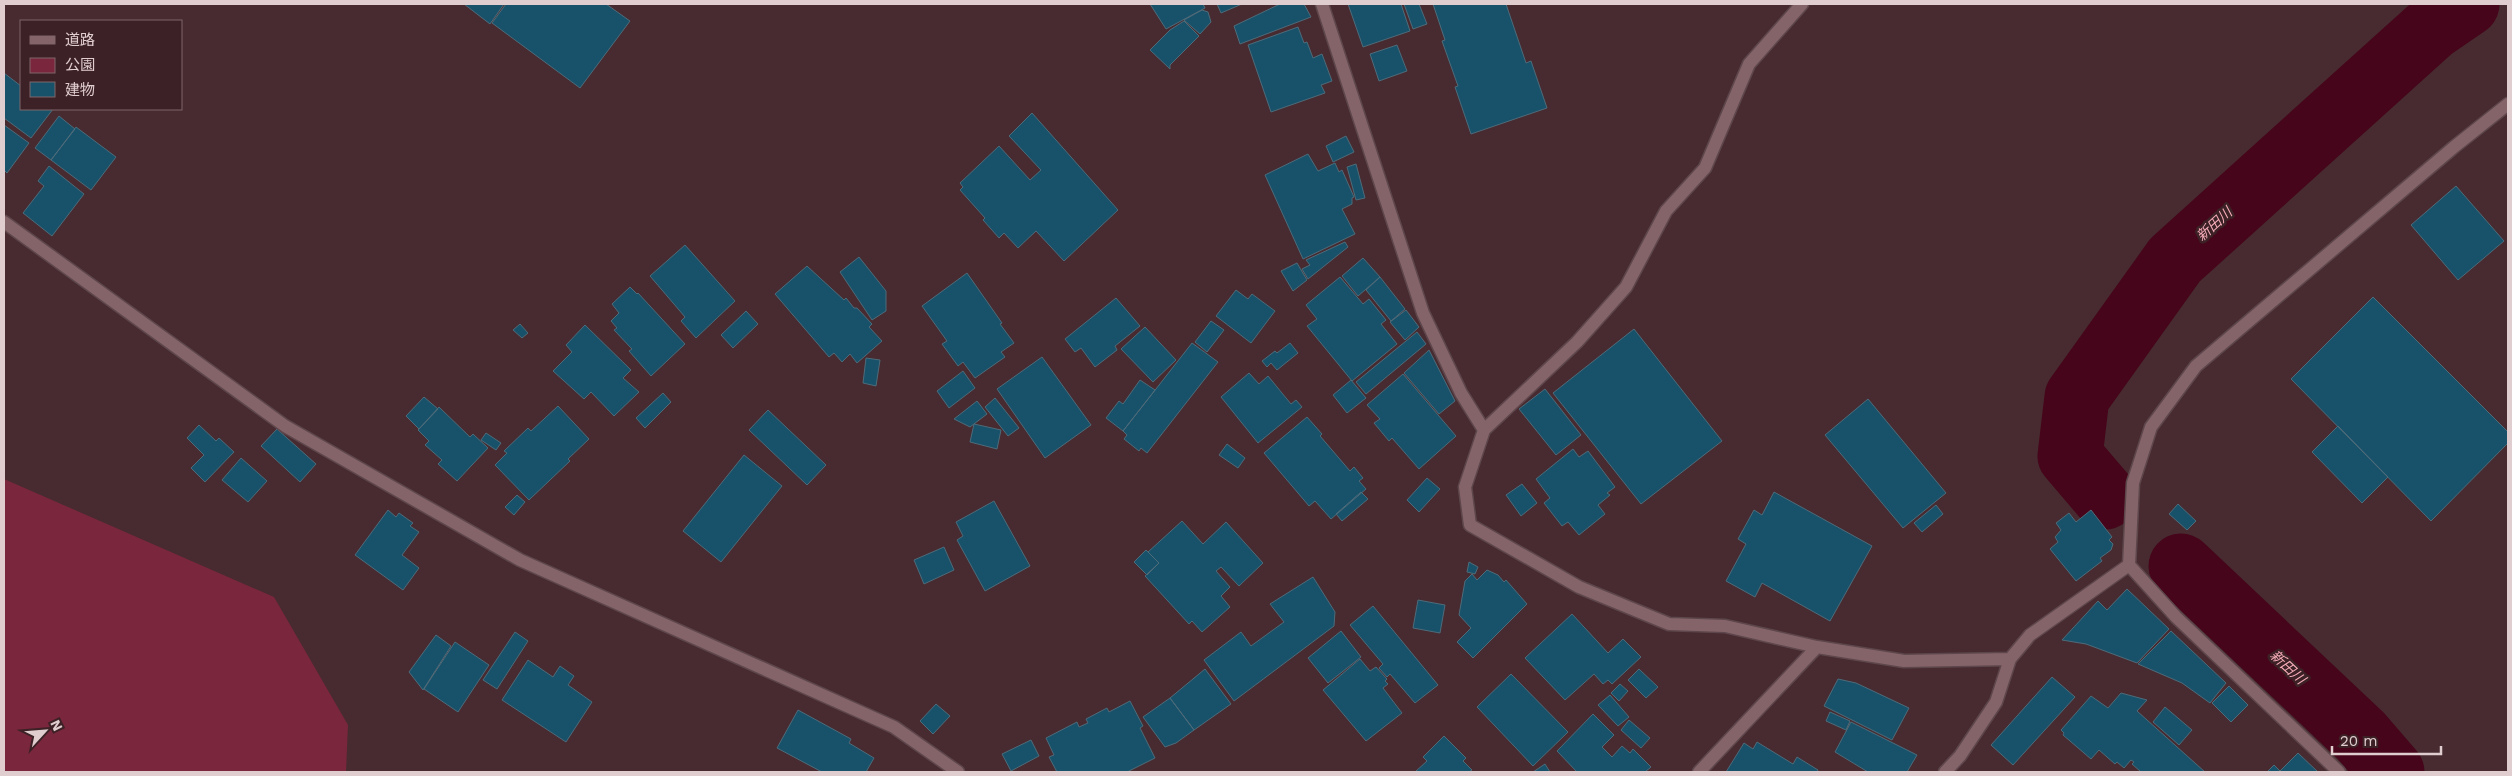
<svg xmlns="http://www.w3.org/2000/svg" width="2512" height="776" viewBox="0 0 2512 776" font-family="'Work Sans','Noto Sans JP',sans-serif">
<style>
.green{fill:#7a263c}
.lines{fill:none;stroke-linecap:round;stroke-linejoin:round}
.river{stroke:#46051a;stroke-width:65}
.building{fill:#18526a;stroke:#4e6b7a}
.minor-casing{stroke:#5e474c;stroke-width:15}
.minor{stroke:#846469;stroke-width:12}
.labels{text-anchor:middle;dominant-baseline:central;stroke-width:5;stroke-linejoin:round;paint-order:stroke}
.water-label{font-size:14px;font-style:italic;fill:#f6acb8;stroke:#3c2126}
</style>
<rect width="100%" height="100%" fill="#472b30"/>
<!-- green -->
<path class="green" d="M4,479l270,118 74,128 -2,47h-342z"/>
<g class="lines">
<!-- river -->
<path class="river" d="M2105,497l-35,-41 7,-59 98,-137 257,-232 35,-24
M2181,566l180,170 31,36"/>
</g>
<!-- building -->
<path class="building" d="M464,4h40l-14,20z
M506,4h100l24,17 -50,67 -88,-65z
M1150,4h53l2,4 -39,21z
M1217,4h25l-21,9z
M1280,4h24l7,13 -71,27 -6,-18z
M1348,4h53l9,27 -47,16z
M1404,4h15l8,20 -14,5z
M1433,4h73l20,59 5,-2 16,47 -76,26 -16,-47 3,-1 -16,-45 3,-1z
M1202,10l6,2 3,10 -11,12 -16,-14z
M1184,21l15,15 -29,29v4l-20,-19 20,-20z
M1298,27l6,16 3,-1 6,16 9,-4 10,27 -11,4 4,8 -54,19 -23,-67z
M1397,45l10,26 -28,10 -9,-27z
M4,73l17,13v23h32l-22,29 -27,-20z
M1032,113l86,97 -54,51 -28,-30 -18,17 -14,-15 -5,5 -16,-18 2,-2 -25,-28 3,-3 -3,-4 39,-37 31,34 11,-10 -32,-34z
M59,116l16,13 -24,31 -16,-12z
M4,125l25,18 -22,30 -3,-3z
M76,127l40,30 -25,33 -40,-30z
M1346,136l8,16 -21,10 -7,-16z
M1308,154l10,17 17,-8 4,9 3,-2 12,27 -2,1v6l-10,5 13,25 -52,25 -38,-84z
M1356,164l9,34 -9,2 -9,-33z
M49,166l35,28 -32,42 -29,-23 21,-27 -6,-5z
M2456,186l48,55 -46,39 -47,-55z
M1345,242l3,5 -40,32 -6,-10 8,-4 -4,-5z
M685,245l50,56 -39,37 -15,-17 4,-4 -35,-41z
M859,257l27,34v20l-14,9 -32,-48z
M1363,258l17,19 -22,19 -16,-20z
M1297,263l10,17 -14,11 -12,-20z
M807,266l37,34 2,-2 8,10h3l15,16 -3,3 13,14 -25,22 -7,-9 -8,8 -8,-9 -5,4 -54,-63z
M967,273l35,50 -2,1 14,19 -13,9 4,5 -30,21 -12,-16 -5,4 -16,-22 5,-3 -25,-35z
M1340,277l23,27 6,-5 17,21 -5,4 16,20 -45,37 -45,-55 10,-7 -11,-14z
M1380,277l25,32 -14,12 -25,-31z
M630,287l7,7 1,-1 47,51 -34,32 -22,-25 3,-2 -18,-19 3,-2 -6,-7 8,-8 -7,-9z
M1236,290l12,9 4,-5 23,17 -24,32 -35,-27z
M2373,297l135,135v11l-77,78 -140,-142z
M1116,298l24,28 -25,20 2,4 -22,17 -14,-19 -6,4 -10,-13z
M1406,310l13,17 -14,13 -15,-18z
M746,311l12,13 -25,24 -12,-13z
M1211,321l13,9 -17,22 -12,-10z
M520,324l8,9 -6,5 -9,-8z
M585,325l46,45 -8,8 16,14 -25,24 -23,-24 -7,7 -31,-28 19,-19 -6,-7z
M1145,327l31,33 -23,22 -32,-33z
M1634,329l88,112 -81,63 -88,-111z
M1417,332l9,12 -60,50 -10,-12z
M1192,343l26,19 -71,91 -6,-5 -2,3 -15,-12 3,-4 -4,-4z
M1290,343l8,10 -21,17 -6,-7 -4,4 -5,-6 13,-10 2,2z
M1429,350l26,51 -16,13 -35,-41z
M1042,357l49,68 -46,33 -48,-69z
M866,358l14,2 -4,26 -13,-3z
M963,371l12,17 -26,20 -12,-17z
M1249,373l10,11 9,-8 23,28 5,-4 6,7 -44,36 -37,-46z
M1403,374l53,62 -37,33 -27,-31 -3,3 -15,-18 6,-4 -13,-14z
M1140,380l15,10 -32,41 -17,-13 13,-17 4,3z
M1351,380l15,18 -19,15 -14,-18z
M1545,389l36,46 -25,20 -37,-46z
M663,393l8,9 -26,26 -9,-10z
M424,397l14,12 -19,20 -13,-13z
M995,398l24,30 -11,8 -23,-29z
M1868,399l78,94 -43,35 -78,-93z
M977,401l10,13 -17,13 -16,-8z
M558,406l31,33 -21,20 2,2 -41,39 -34,-35 12,-12 -3,-2 24,-23 3,3z
M439,407l31,30 3,-3 15,14 -31,33 -19,-17 4,-4 -17,-15 4,-4 -11,-11z
M768,410l58,55 -19,20 -58,-55z
M1307,417l15,17 -2,2 30,35 4,-4 9,11 -4,3 7,8 -35,30 -16,-18 -6,5 -45,-53z
M974,424l27,6 -4,19 -27,-7z
M199,425l17,16 3,-3 15,14 -29,30 -14,-14 13,-13 -17,-17z
M2338,426l50,51 -26,26 -50,-51z
M277,429l39,35 -16,18 -39,-36z
M486,433l15,10 -5,7 -15,-10z
M1227,444l18,14 -7,10 -19,-13z
M1573,449l6,8 9,-6 27,36 -8,6 3,2 -12,10 7,9 -26,21 -11,-13 -6,4 -18,-23 6,-5 -14,-19z
M744,455l38,31 -61,76 -38,-31z
M241,458l26,23 -19,21 -26,-22z
M1427,478l13,11 -21,23 -12,-12z
M1522,484l15,19 -16,13 -15,-21z
M1361,492l7,7 -26,22 -6,-7z
M1774,492l98,54 -42,75 -68,-38 -7,14 -29,-16 20,-37 -8,-5 16,-29 8,5z
M517,495l8,7 -11,13 -9,-8z
M994,501l36,65 -45,25 -28,-51 6,-4 -7,-14z
M2178,504l18,17 -9,9 -18,-16z
M1936,505l7,9 -21,18 -8,-9z
M388,510l8,7 3,-4 14,10 -3,3 9,6 -17,23 17,13 -16,22 -48,-35z
M2091,510l21,27 -3,3 4,4 -2,6 -11,8 2,3 -26,20 -26,-32 8,-7 -3,-5 6,-7 -5,-7 13,-10 7,9z
M1182,521l21,23 23,-22 37,41 -24,23 -18,-19 -5,4 14,16 -9,9 9,11 -28,25 -10,-11 -3,3 -44,-48 14,-13 -11,-11z
M944,547l10,23 -30,14 -10,-24z
M1146,550l13,13 -12,12 -13,-13z
M1469,562l9,5 -3,7 -8,-2z
M1487,570l11,5 6,7 2,-2 21,24 -54,54 -16,-16 14,-14 -12,-13 6,-34 7,-7 5,6z
M1313,577l22,35 -1,14 -100,75 -30,-41 37,-28 10,14 33,-24 -14,-18z
M2127,589l42,40 -32,34 -51,-19 -24,-4 36,-39 9,9z
M1418,600l27,5 -5,28 -27,-5z
M1373,606l65,79 -23,18 -25,-29 -3,3 -8,-9 4,-4 -33,-39z
M1572,614l36,39 15,-14 18,18 -29,27 -4,-4 -5,4 -9,-10 -29,26 -40,-42z
M1341,631l20,26 -33,26 -20,-25z
M2171,631l55,52 -16,20 -28,-20 -44,-19z
M515,632l13,9 -31,48 -14,-9z
M436,635l15,11 -28,44 -14,-18z
M455,642l34,23 -31,47 -34,-23z
M1360,659l10,12 6,-4 11,12 -2,2 3,3 -5,4 19,25 -36,28 -43,-51z
M528,660l25,17 7,-11 14,10 -6,9 24,17 -26,40 -64,-42z
M1205,669l26,35 -37,26 -24,-32z
M1639,669l19,18 -12,11 -18,-18z
M1511,674l57,58 -35,34 -56,-59z
M2052,677l23,20 -62,68 -22,-20z
M1838,679l18,4 53,25 -17,32 -68,-34z
M1620,684l8,7 -9,10 -8,-8z
M2229,686l19,19 -17,17 -19,-19z
M2121,693l26,7 -10,11 68,61h-64l-9,-8 2,-2 -3,-2 -7,8 -7,-6 -2,2 -16,-14 -8,9 -28,-24 1,-2 -3,-3 30,-34 17,12z
M1610,695l19,22 -11,9 -20,-21z
M1170,698l24,32 -18,13 -11,4 -22,-30z
M1130,701l13,25 -3,2 15,30 -28,14h-70l-8,-15 5,-2 -8,-17 31,-16 2,5 9,-4 -2,-4 21,-11 2,4z
M936,704l14,12 -17,18 -13,-13z
M2165,707l27,23 -13,15 -26,-23z
M798,710l53,29 -2,4 25,15 -8,14h-44l-45,-24z
M1830,712l20,9 -4,9 -20,-9z
M1593,714l21,21 -12,12 10,10 10,-11 8,7 3,-4 18,18 -6,5h-68l-20,-21z
M1629,720l21,18 -9,10 -20,-18z
M1851,722l66,33 -10,17h-39l-33,-20z
M1444,736l22,22 -3,3 9,9 -3,2h-54l12,-11 -4,-4z
M1031,740l8,16 -28,15 -9,-17z
M1757,742l36,22 4,-7 21,13 -1,2h-91l18,-29 9,6z
M2298,753l20,19h-51l7,-7 6,6z
M1545,764l5,8h-17z"/>
<g class="lines">
<defs>
<path id="minor" d="M1322,4l101,309 38,80 23,37
M1802,4l-53,60 -44,104 -39,43 -40,76 -49,55 -93,88 -19,57 5,38 109,62 90,37 56,2 92,21 87,14 106,-2
M4,222l281,204 235,134 374,167 64,45
M1699,772l118,-125
M1945,772l15,-16 36,-54 14,-43 20,-24 99,-70
M2339,772l-163,-155 -47,-52 4,-82 18,-56 45,-61 258,-219 54,-43"/>
</defs>
<!-- minor casing -->
<use href="#minor" class="minor-casing"/>
<!-- minor -->
<use href="#minor" class="minor"/>
</g>
<g class="labels">
<!-- water labels -->
<g class="water-label">
<text transform="translate(2214 224) rotate(-42)">新田川</text>
<text transform="translate(2288 667) rotate(43)">新田川</text>
</g>
</g>
<!-- border -->
<rect width="2512" height="776" fill="none" stroke="#e0cdd0" stroke-width="10"/>
<!-- legend -->
<rect x="20" y="20" width="162" height="90" fill="#3c2126" stroke="#7e666a"/>
<rect x="30" y="36" width="25" height="8" fill="#846469" stroke="#7e666a"/>
<text x="65" y="45" font-size="15" fill="#e0cdd0">道路</text>
<rect x="30" y="58" width="25" height="15" fill="#7a263c" stroke="#7e666a"/>
<text x="65" y="70" font-size="15" fill="#e0cdd0">公園</text>
<rect x="30" y="82" width="25" height="15" fill="#18526a" stroke="#7e666a"/>
<text x="65" y="95" font-size="15" fill="#e0cdd0">建物</text>
<!-- north arrow -->
<g transform="translate(45 731) rotate(64)" stroke="#3c2126" stroke-width="4" paint-order="stroke">
<path d="M0-4L9 19L0 12L-9 19Z" fill="#e0cdd0"/>
<text y="-8" font-size="14" font-weight="bold" text-anchor="middle" fill="#e0cdd0">N</text>
</g>
<!-- scale -->
<path d="M2332 746v8h109v-8" fill="none" stroke="#e0cdd0" stroke-width="2.5"/>
<text x="2340" y="746" font-size="15" fill="#e0cdd0" stroke="#3c2126" stroke-width="4" paint-order="stroke">20 m</text>
</svg>
